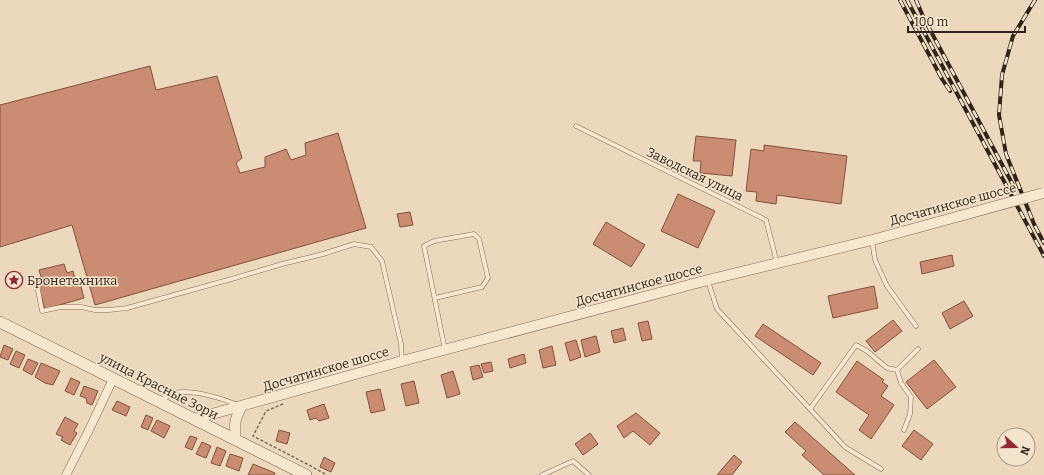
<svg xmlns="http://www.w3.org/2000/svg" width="1044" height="475" viewBox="0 0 1044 475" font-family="Bitter,serif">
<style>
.building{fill:#ca8d73;stroke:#82503d}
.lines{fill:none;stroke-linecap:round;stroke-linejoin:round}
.service-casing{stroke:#846957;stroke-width:5}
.minor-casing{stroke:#846957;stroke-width:9}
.tertiary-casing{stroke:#846957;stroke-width:11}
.secondary-casing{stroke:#654b3a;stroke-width:12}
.path{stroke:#846957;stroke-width:1.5;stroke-dasharray:3 2;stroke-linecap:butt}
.service{stroke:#f8e7cf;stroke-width:4}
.minor{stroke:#f8e7cf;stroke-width:8}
.tertiary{stroke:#f8e7cf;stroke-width:10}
.secondary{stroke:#f8e7cf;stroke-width:11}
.rail-casing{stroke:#33241b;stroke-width:4}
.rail{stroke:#f4e4cc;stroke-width:2.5;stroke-dasharray:8;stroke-linecap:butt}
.tertiary-bridge-casing{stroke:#846957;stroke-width:11;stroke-linecap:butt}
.tertiary-bridge{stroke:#f8e7cf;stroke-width:10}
.labels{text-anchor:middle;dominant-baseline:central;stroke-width:3;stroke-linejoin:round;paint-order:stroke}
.street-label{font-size:13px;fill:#33241b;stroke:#f4e4cc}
.poi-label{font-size:13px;fill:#33241b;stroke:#f4e4cc;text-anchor:start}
</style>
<rect width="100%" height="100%" fill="#ecd9bd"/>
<!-- building -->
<path class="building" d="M150,66l6,24 61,-14 25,82 -6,5 4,10 25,-6v-10l21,-8 5,11 15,-5 -1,-12 33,-10 28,95 -271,77 -23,-80 -72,22v-142z
M696,136l40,4 -4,36 -32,-3 1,-12h-8z
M764,145l83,11 -6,48 -64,-9 -1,9 -20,-3 1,-9 -11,-1 5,-42 13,2z
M678,194l37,17 -17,37 -37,-17z
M410,212l3,13 -13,2 -3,-13z
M606,222l39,23 -14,22 -38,-23z
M952,255l2,11 -32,8 -2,-12z
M64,264l3,9 6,-2 3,13 4,-1 4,15 -39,11 -9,-30 5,-2 -2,-7z
M874,286l4,22 -45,10 -5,-22z
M964,301l9,15 -23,13 -8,-16z
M893,320l9,11 -27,21 -9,-11z
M648,321l4,18 -10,2 -4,-18z
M763,324l58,39 -8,12 -58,-39z
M623,328l3,12 -12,3 -3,-12z
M596,336l4,16 -15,5 -4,-17z
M576,340l5,17 -11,4 -5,-18z
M4,345l9,4 -5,11 -8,-3z
M552,346l4,19 -13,3 -4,-18z
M16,351l9,4 -6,13 -9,-4z
M524,354l2,9 -16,5 -2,-9z
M28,359l10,4 -6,12 -9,-5z
M934,360l22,27 -29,22 -21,-27z
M857,361l27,19 -2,2 6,4 -7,10 13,9 -23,34 -12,-9 10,-15 -33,-23z
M491,362l2,9 -9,2 -3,-9z
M41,363l19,8 -7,14 -8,-2 -10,-6z
M479,365l4,12 -10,3 -3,-13z
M453,371l7,23 -13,4 -6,-23z
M71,378l9,4 -6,13 -9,-4z
M414,381l5,22 -13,3 -5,-22z
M84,386l14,5 -6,14 -5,-2 -1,-5 -6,-2z
M380,389l5,21 -14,3 -5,-21z
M117,401l13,6 -4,9 -14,-6z
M324,404l5,14 -10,3 -3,-3 -6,2 -3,-10z
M636,413l24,20 -10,12 -17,-14 -9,7 -7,-12z
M146,415l7,3 -5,12 -7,-3z
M65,417l13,7 -4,7 3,2 -7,12 -9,-5 2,-3 -7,-3z
M157,420l13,6 -6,12 -13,-7z
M795,422l60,53h-31l-22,-20 4,-4 -21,-19z
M279,430l11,3 -3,11 -11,-3z
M914,430l19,14 -12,16 -19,-14z
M590,433l8,11 -15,11 -8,-11z
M190,436l7,2 -5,12 -7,-3z
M202,442l9,4 -5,12 -10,-4z
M217,447l9,4 -6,15 -9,-3z
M230,454l13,4 -4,13 -13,-5z
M734,455l8,7 -10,13h-15z
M324,457l11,6 -4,9 -11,-5z
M253,464l22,9 -1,2h-26z"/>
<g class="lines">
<defs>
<path id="service" d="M576,126l190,94 11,43
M872,241l3,19 12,26 29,40
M708,281l9,28 93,100 46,-64 11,6 20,17 10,2 21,-21
M37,285l5,26 19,-4h20l14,3h14l18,-2 108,-30 47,-14 41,-10 31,-10 17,3 11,14 19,83 1,17
M435,298l47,-11 6,-9 -9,-39 -5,-5 -40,7 -10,5 21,104
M897,370l4,13 10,14 -1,17 -6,16
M160,400c5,-2 10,-5 14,-7 18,-4 48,5 64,12
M810,409l35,38 36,22
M542,475l31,-14 16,14"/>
<path id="minor" d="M66,475l22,-43 25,-53"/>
<path id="tertiary" d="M194,419l208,-58 306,-81 164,-40 88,-24
M236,440c-2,-15 -2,-20 6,-34"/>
<path id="secondary" d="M0,322l306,153"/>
</defs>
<!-- service casing -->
<use href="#service" class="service-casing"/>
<!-- minor casing -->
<use href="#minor" class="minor-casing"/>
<!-- tertiary casing -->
<use href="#tertiary" class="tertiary-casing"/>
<!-- secondary casing -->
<use href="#secondary" class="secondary-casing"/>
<!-- path -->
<path class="path" d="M283,404l-17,7 -13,25 54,28 20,11"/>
<!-- service -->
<use href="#service" class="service"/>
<!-- minor -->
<use href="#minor" class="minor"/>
<!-- tertiary -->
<use href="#tertiary" class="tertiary"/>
<!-- secondary -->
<use href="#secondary" class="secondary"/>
<defs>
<path id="rail" d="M900,0l42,79 8,12
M907,0l137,256
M916,0l9,21
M1035,0l-22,36 -11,39 -3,40 7,39 28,70 10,19
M928,26l85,159"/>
</defs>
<!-- rail casing -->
<use href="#rail" class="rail-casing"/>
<!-- rail -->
<use href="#rail" class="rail"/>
<defs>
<path id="tertiary-bridge" d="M960,216l83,-23"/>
</defs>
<!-- tertiary-bridge casing -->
<use href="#tertiary-bridge" class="tertiary-bridge-casing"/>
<!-- tertiary-bridge -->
<use href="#tertiary-bridge" class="tertiary-bridge"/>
</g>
<!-- icons -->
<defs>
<symbol id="sight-ring" viewBox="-11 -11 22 22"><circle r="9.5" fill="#f4e4cc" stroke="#912835" stroke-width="1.5"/><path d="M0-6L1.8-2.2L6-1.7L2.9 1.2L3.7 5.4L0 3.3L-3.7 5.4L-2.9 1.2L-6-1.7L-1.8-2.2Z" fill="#912835"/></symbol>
</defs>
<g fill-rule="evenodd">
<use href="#sight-ring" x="4" y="270" width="20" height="20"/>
</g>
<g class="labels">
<!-- street labels -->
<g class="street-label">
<text transform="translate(695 174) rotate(26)">Заводская улица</text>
<text transform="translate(953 204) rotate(-15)">Досчатинское шоссе</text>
<text transform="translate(639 285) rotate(-15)">Досчатинское шоссе</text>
<text transform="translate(326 369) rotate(-16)">Досчатинское шоссе</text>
<text transform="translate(159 386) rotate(27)">улица Красные Зори</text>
</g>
<!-- poi labels -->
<g class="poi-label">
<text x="27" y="280">Бронетехника</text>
</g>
</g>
<!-- north arrow -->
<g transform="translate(1016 447) rotate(111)"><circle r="19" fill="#f4e4cc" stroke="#a79785"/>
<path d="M0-3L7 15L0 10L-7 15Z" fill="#912835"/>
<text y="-6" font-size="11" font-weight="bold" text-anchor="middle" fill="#33241b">N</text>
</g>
<!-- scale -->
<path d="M908 26v6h117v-6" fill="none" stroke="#33241b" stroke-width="2"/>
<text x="914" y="26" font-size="12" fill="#33241b" stroke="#f4e4cc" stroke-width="3" paint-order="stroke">100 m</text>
</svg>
